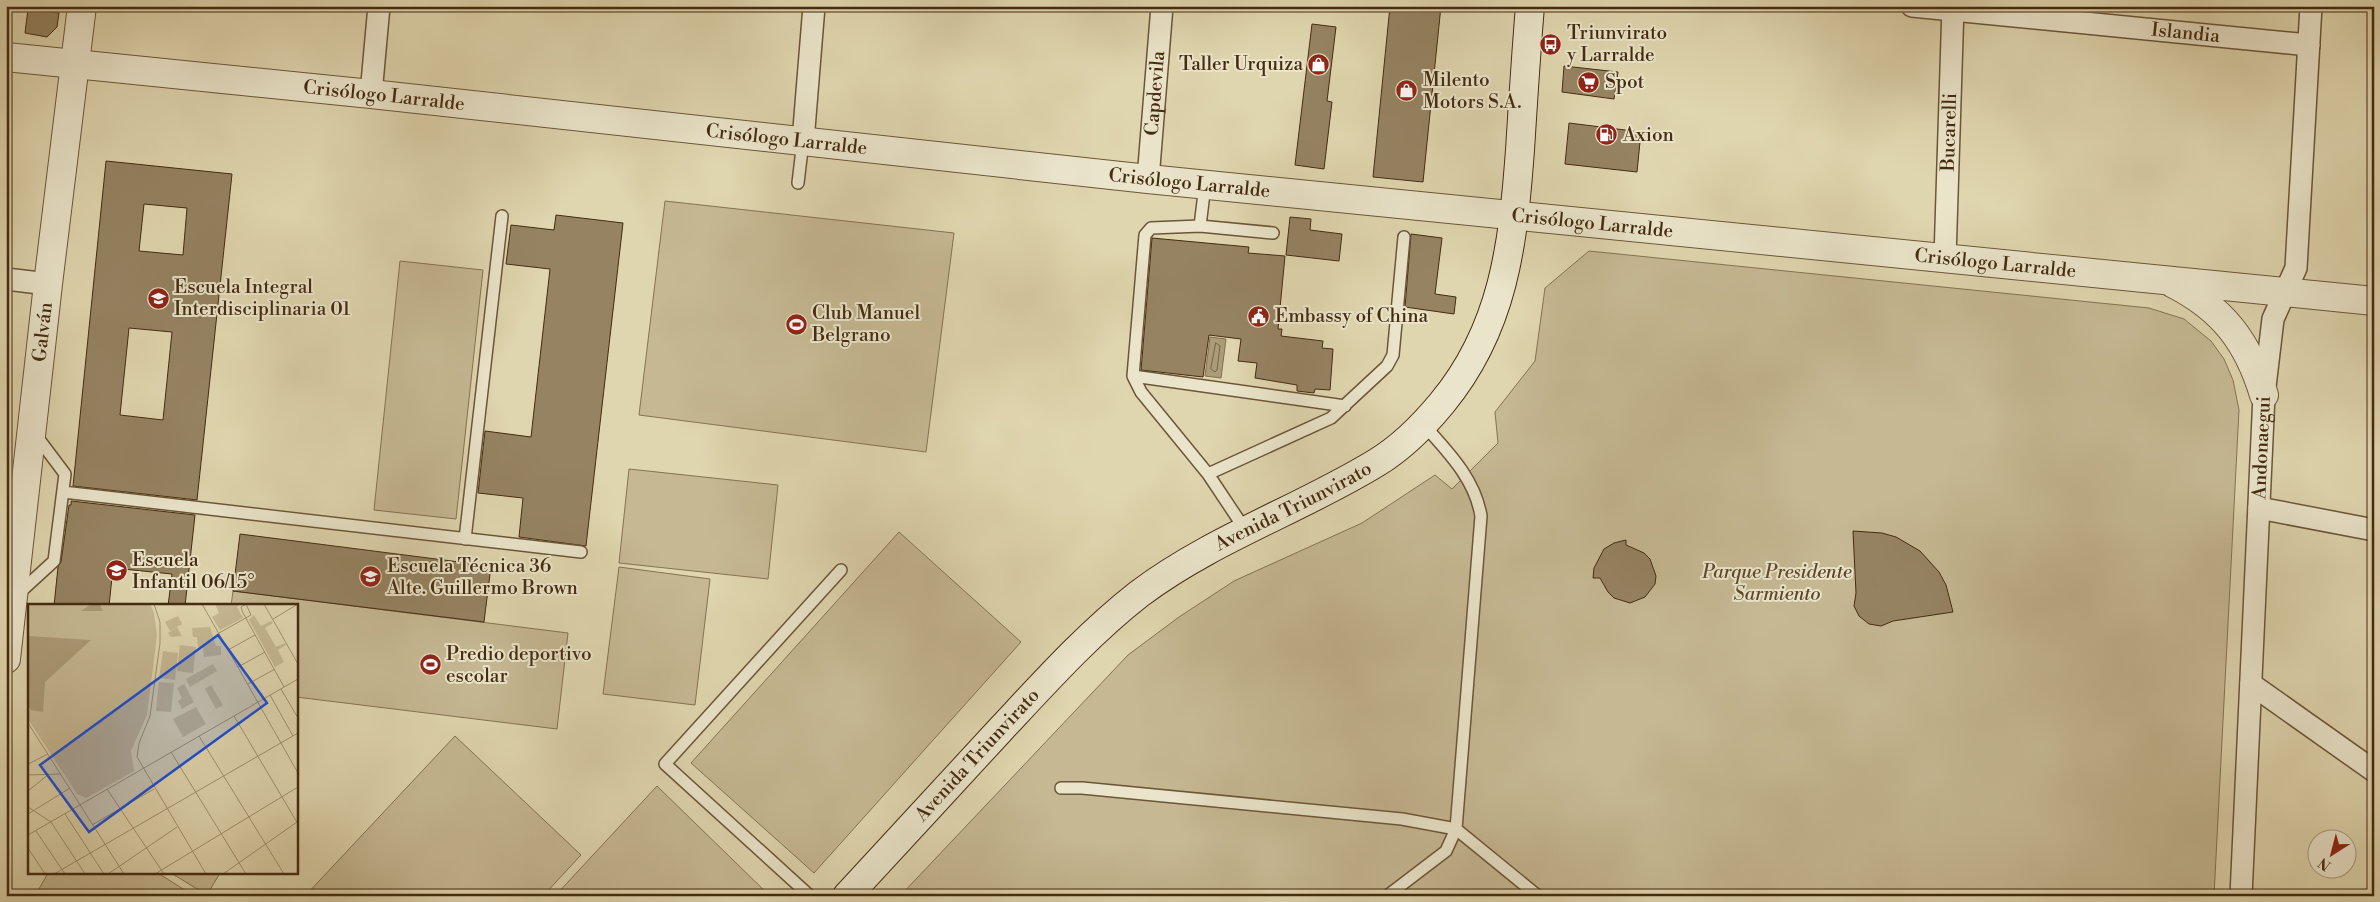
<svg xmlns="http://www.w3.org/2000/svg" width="2380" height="902" viewBox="0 0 2380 902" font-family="'Libre Bodoni',serif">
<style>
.green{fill:#c5b893;stroke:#857252}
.water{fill:#ab9b78;stroke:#826e4e}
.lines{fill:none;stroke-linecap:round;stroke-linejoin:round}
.shore{stroke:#786344;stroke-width:1}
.building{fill:#958362;stroke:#452b10;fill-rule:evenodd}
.service-casing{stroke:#6c5638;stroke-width:14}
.minor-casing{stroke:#6c5638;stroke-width:24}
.tertiary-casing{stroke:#6c5638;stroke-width:30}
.secondary-casing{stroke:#452b10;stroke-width:30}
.service{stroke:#eae4ca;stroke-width:11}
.minor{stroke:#eae4ca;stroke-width:21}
.tertiary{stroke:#eae4ca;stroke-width:28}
.secondary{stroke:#eae4ca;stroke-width:28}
.labels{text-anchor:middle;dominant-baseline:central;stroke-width:4;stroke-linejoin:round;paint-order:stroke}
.poi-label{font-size:19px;fill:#452b10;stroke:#eae4ca;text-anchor:start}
.street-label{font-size:19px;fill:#452b10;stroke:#eae4ca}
.park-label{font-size:19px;font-style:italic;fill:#5f472a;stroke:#eae4ca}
.inset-road{fill:none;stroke:#a1916f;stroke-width:1}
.view{fill:#1d4ed8;fill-opacity:0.15;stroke:#1d4ed8;stroke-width:2.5}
.inset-edge{fill:none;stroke:#452b10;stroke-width:2.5}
</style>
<rect width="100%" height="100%" fill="#dfd5ae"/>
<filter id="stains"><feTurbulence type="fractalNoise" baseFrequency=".004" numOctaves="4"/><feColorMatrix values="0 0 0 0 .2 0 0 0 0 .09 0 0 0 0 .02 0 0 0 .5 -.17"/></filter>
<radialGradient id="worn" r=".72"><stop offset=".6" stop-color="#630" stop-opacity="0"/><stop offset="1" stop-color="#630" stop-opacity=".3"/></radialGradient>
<!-- green -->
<path class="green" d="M665,201l289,32 -28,219 -287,-37z
M1589,251l560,57 35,11 27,22 13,18 9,21 6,30 -25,486h-1314l228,-241 51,-38 55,-36 128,-58 73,-48 17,14 46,-46 -3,-31 40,-51 10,-73z
M400,261l83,9 -27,249 -82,-9z
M629,469l149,16 -10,94 -149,-16z
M899,532l122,110 -207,231 -123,-110z
M619,567l91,12 -15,126 -92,-11z
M233,591l335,42 -11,96 -261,-32v-91h-65z
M455,736l126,119 -38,41h-238z
M657,786l113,110h-215z
M48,873h110l36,23h-159z
M171,873h49l-13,22z"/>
<!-- water -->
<path class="water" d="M1210,337l16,2 -5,39 -16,-2z"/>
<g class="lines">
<!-- shore -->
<path class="shore" d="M1216,343l4,3 -3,24 -2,2 -4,-3z"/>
</g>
<!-- building -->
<path class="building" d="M1390,6h51l-18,176 -50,-5z
M28,9l31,4 -2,14 -10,10 -22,-4z
M1312,24l24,3 -9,74 5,1 -8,67 -29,-4z
M1564,66l54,6 -4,27 -52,-7z
M1569,123l72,9 -4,40 -72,-8z
M106,161l126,13 -35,326 -124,-14zM144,204l43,4 -4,47 -44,-4zM129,328l43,4 -9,88 -43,-5z
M556,215l67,8 -37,323 -67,-9 4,-39 -45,-5 7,-62 46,6 19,-168 -44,-5 5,-39 43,5z
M1290,217l21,2 -1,11 32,4 -3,27 -53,-6z
M1411,234l31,4 -7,56 21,3 -2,17 -49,-7z
M1152,238l97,9 -1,6 37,3 -7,73h4l-1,7 42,5 -1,7 11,1 -3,41 -15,-1 -1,4 -17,-2v-6l-42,-7 2,-15 -19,-2 3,-22 -32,-4 -6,42 -62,-7z
M71,501l124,14 -10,91h-17l4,-32 -59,-6 -4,38h-55l4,-39 3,-5 8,-57h2z
M1853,531l29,2 14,4 24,14 19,21 7,13 7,27 -60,9 -12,5 -12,-2 -10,-8 -5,-10 2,-13z
M240,534l251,32 -7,56 -251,-31z
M1626,540v5l18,8 6,6 6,17 -1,8 -10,13 -15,6 -16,-5 -6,-6 -8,-14h-7l1,-10 10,-19 10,-6z"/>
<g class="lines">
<defs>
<path id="service" d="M798,183l5,-42
M1205,185l-5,41 -49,2 -6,7 -12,141 8,16 67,82 123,-56 56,-52 6,-11 11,-118
M1200,226l73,7
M1133,376l212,30
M1208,474l38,57
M63,492l518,60
M465,539l37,-323
M18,594l36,-33 11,-87 -30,-40
M1061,788h21l320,31 54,10 82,67
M810,896l-145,-132 176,-194
M1387,896l59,-45 10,-22 25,-313c-6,-37 -33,-64 -57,-91"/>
<g id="minor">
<path id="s1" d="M1912,6l397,39"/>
<path d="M371,94l8,-88"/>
<path d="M803,141l11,-135"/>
<path id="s2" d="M1148,179l14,-173"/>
<path id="s3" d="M1945,258l8,-252"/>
<path d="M6,279l42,5"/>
<path d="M6,494l18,1"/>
<path d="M2259,508l115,22"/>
<path d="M2251,684l123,87"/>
<path id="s4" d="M2241,896l23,-501 9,-76 23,-51 15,-262"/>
</g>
<g id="tertiary">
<path id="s5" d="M6,57l365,37 777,85 1226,122"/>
<path d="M2174,284c49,25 74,58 90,111"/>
<path id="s6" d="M6,659l42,-375 34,-278"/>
</g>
<g id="secondary">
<path id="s7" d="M847,896c52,-56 103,-112 155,-168 43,-46 87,-95 137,-134 73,-55 160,-84 237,-131 25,-15 47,-37 66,-60 62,-75 71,-159 78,-253 3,-48 6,-96 10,-144"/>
</g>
</defs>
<!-- service casing -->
<use href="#service" class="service-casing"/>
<!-- minor casing -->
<use href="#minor" class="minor-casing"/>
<!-- tertiary casing -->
<use href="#tertiary" class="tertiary-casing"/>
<!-- secondary casing -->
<use href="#secondary" class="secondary-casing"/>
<!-- service -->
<use href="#service" class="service"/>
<!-- minor -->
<use href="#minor" class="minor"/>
<!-- tertiary -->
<use href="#tertiary" class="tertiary"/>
<!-- secondary -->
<use href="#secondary" class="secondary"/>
</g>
<!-- icons -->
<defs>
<symbol id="bus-disc" viewBox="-11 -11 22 22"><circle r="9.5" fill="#8f2418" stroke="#eae4ca"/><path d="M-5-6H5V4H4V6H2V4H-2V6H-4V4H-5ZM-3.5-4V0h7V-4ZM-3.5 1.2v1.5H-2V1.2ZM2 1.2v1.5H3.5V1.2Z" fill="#fff"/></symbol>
<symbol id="shop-disc" viewBox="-11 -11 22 22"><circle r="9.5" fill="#8f2418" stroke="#eae4ca"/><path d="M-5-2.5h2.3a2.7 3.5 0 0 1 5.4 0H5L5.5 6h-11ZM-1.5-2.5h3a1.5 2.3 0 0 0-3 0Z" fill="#fff"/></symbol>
<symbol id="supermarket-disc" viewBox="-11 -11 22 22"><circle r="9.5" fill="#8f2418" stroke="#eae4ca"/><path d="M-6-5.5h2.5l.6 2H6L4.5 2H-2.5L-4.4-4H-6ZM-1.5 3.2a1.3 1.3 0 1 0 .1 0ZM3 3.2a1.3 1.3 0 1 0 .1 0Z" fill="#fff"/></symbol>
<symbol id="fuel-disc" viewBox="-11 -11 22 22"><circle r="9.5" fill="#8f2418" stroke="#eae4ca"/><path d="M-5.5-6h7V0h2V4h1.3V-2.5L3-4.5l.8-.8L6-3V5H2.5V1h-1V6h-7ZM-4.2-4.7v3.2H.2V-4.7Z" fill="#fff"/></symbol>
<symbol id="school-disc" viewBox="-11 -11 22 22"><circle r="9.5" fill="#8f2418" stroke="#eae4ca"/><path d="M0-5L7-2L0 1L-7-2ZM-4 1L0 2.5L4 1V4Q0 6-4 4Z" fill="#fff"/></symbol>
<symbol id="civic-disc" viewBox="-11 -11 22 22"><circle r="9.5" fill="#8f2418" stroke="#eae4ca"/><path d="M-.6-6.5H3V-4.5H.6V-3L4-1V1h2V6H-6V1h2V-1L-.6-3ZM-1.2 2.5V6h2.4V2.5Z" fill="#fff"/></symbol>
<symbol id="stadium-disc" viewBox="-11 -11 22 22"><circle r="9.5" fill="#8f2418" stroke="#eae4ca"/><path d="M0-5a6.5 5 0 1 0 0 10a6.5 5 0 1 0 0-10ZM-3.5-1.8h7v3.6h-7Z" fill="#fff"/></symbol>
</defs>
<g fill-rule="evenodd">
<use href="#bus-disc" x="1538" y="32" width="25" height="25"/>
<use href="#shop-disc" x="1306" y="52" width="25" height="25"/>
<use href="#supermarket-disc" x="1576" y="70" width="25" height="25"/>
<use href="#shop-disc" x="1394" y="78" width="25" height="25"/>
<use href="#fuel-disc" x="1594" y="122" width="25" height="25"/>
<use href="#school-disc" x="146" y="286" width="25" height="25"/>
<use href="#civic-disc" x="1246" y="304" width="25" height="25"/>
<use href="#stadium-disc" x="784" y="312" width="25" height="25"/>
<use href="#school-disc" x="104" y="558" width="25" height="25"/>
<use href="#school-disc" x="358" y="564" width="25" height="25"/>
<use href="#stadium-disc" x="418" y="652" width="25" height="25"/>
</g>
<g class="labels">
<!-- poi labels -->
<g class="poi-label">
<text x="1567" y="33">Triunvirato<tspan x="1567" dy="22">y Larralde</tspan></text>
<text x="1303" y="64" text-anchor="end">Taller Urquiza</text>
<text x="1423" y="80">Milento<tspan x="1423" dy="22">Motors S.A.</tspan></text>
<text x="1605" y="82">Spot</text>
<text x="1623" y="135">Axion</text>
<text x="174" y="287">Escuela Integral<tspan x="174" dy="22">Interdisciplinaria 01</tspan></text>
<text x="812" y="313">Club Manuel<tspan x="812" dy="22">Belgrano</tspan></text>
<text x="1275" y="316">Embassy of China</text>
<text x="132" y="560">Escuela<tspan x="132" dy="22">Infantil 06/15°</tspan></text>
<text x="387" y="566">Escuela Técnica 36<tspan x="387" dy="22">Alte. Guillermo Brown</tspan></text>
<text x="446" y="654">Predio deportivo<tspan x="446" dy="22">escolar</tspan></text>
</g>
<!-- street labels -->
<g class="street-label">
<text stroke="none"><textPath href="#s1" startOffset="275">Islandia</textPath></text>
<text stroke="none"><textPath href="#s2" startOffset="86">Capdevila</textPath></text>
<text stroke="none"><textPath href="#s5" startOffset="380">Crisólogo Larralde</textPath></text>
<text stroke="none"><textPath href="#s3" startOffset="126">Bucarelli</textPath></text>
<text stroke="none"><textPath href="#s5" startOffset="785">Crisólogo Larralde</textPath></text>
<text stroke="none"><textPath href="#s5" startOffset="1190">Crisólogo Larralde</textPath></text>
<text stroke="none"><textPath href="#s5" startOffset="1595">Crisólogo Larralde</textPath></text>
<text stroke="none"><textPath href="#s5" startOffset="2000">Crisólogo Larralde</textPath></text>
<text stroke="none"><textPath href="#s6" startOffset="329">Galván</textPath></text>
<text stroke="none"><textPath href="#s4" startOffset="449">Andonaegui</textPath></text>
<text stroke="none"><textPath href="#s7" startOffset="598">Avenida Triunvirato</textPath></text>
<text stroke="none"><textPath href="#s7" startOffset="192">Avenida Triunvirato</textPath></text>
</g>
<!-- park labels -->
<g class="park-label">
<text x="1777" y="572">Parque Presidente<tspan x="1777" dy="22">Sarmiento</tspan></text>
</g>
</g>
<!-- overview -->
<g transform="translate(28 604)">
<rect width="270" height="270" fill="#dfd5ae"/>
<path d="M0,0h122l4,9 3,22 -10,80 -16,36 3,20 -48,27 -9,-4 -49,-75zM187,0h26l-4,3 6,11 -23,12 -8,-13 7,-4zM226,11l7,11 10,-5 2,2 -8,5 11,19 9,-4 1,2 -8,5 6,12 -9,5 -26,-47zM150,12l4,8 -5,3 5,9 -11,1 -3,-4 9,-6 -7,4 -5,-9zM182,23l6,19h5v9l-17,2 -1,-10h-5l-1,-10h-4l-1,-9zM152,41l16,2 -3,26 -16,-2zM135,47l15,2 -3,27 -16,-2zM185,60l4,7 -27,16 -4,-8zM131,78l15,1 -3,29 -15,-1zM156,80l10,18 -12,7 -4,-8 4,-3 -5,-10zM183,81l12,20 -7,4 -11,-20zM168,103l10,17 -23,13 -10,-18z" fill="#c5b893"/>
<path d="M63,0l9,1 3,6h-22zM0,32l63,4 -46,42 -2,30 -12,-2 -3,-4z" fill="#ab9b78"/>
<path class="inset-road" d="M126,0l6,18v21l-10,73 -11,27 -2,14 69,117M174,0l96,169M218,0l-5,3 2,6 41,74M236,0l34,60M245,15l25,-15M191,29l32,-18 -5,-11M200,46l27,-15M210,63l27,-15M220,80l27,-15M253,85l17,29M242,91l23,41M206,112l64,108M0,119l96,151M171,132l85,138M143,148l75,122M0,160l20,-10M0,171l33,-1M79,185l57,85M0,187l21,-17M0,203l23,15 34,52M0,210l42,-26M37,210l39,60M64,221l62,-36M8,227l29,43M0,231l270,-156M0,244l17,26M26,270l244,-141M80,270l69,-47M127,270l143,-87M195,270l74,-52"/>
<path class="view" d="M190,31l49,68 -178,129 -49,-67z"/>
<rect width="270" height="270" class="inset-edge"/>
</g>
<!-- margin -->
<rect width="2380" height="902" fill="none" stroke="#dfd5ae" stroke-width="25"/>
<rect x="8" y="8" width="2365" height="887" fill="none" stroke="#452b10" stroke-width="2.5"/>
<rect x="12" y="12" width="2355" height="877" fill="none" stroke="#452b10"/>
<!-- north arrow -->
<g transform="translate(2332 854) rotate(216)"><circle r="24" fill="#eae4ca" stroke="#a89a80"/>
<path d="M0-4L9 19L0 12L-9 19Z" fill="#8f2418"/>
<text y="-8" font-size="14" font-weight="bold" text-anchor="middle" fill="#452b10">N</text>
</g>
<rect width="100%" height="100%" filter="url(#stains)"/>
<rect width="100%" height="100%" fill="url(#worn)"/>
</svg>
